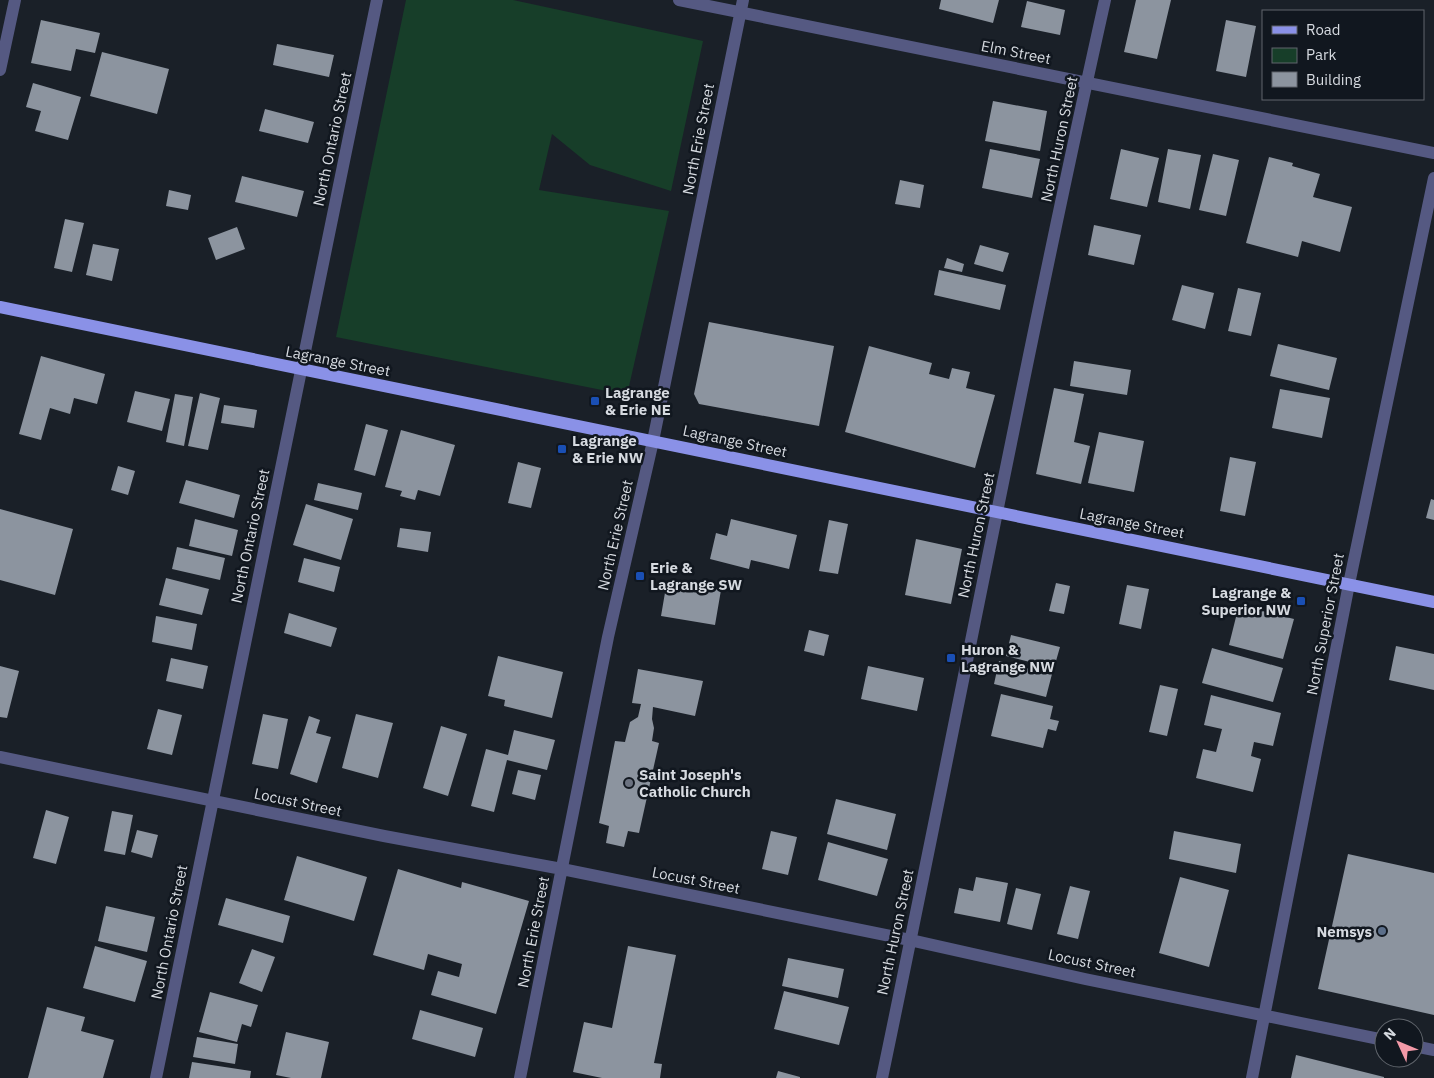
<svg xmlns="http://www.w3.org/2000/svg" width="1434" height="1078" viewBox="0 0 1434 1078" font-family="'IBM Plex Sans',sans-serif">
<style>
.green{fill:#173e29}
.building{fill:#8c949f}
.lines{fill:none;stroke-linecap:round;stroke-linejoin:round}
.minor{stroke:#555982;stroke-width:12}
.major{stroke:#8a91e7;stroke-width:12}
.transit-dot{fill:#1a4fb4;stroke:#11171f;stroke-width:2}
.worship-dot{fill:#6b7280;stroke:#11171f;stroke-width:2}
.service-dot{fill:#5c6f8a;stroke:#11171f;stroke-width:2}
.labels{text-anchor:middle;dominant-baseline:central;stroke-width:5;stroke-linejoin:round;paint-order:stroke}
.street-label{font-size:15px;fill:#d6dae0;stroke:#11171f}
.poi-label{font-size:15px;font-weight:bold;fill:#d6dae0;stroke:#11171f;text-anchor:start}
</style>
<rect width="100%" height="100%" fill="#1a2028"/>
<!-- green -->
<path class="green" d="M406,0h107l190,41 -32,150 -81,-26 -38,-31 -13,56 130,21 -42,184 -291,-58z"/>
<!-- building -->
<path class="building" d="M941,0h58l-6,23 -54,-14z
M1136,0h35l-14,59 -33,-7z
M1027,1l38,9 -5,25 -39,-8z
M41,20l59,13 -5,20 -19,-4 -5,22 -40,-8z
M1226,20l30,6 -10,51 -30,-6z
M277,44l57,11 -5,22 -56,-12z
M102,52l67,17 -12,45 -67,-18z
M33,83l48,14 -13,43 -33,-9 6,-20 -15,-4z
M993,101l54,10 -7,40 -55,-10z
M265,109l49,13 -6,21 -49,-12z
M990,149l50,10 -8,39 -50,-10z
M1121,149l38,9 -12,49 -37,-8z
M1168,149l33,6 -11,54 -32,-7z
M1213,154l26,6 -13,56 -27,-6z
M1269,157l24,6 -1,3 28,8 -7,23 39,10 -12,45 -38,-11 -4,16 -52,-14z
M242,176l62,15 -7,26 -62,-15z
M900,180l24,5 -4,23 -25,-4z
M169,190l22,5 -3,15 -22,-4z
M65,219l19,4 -12,49 -18,-4z
M1094,225l47,10 -7,30 -46,-10z
M237,227l8,22 -29,11 -8,-22z
M93,244l26,5 -7,32 -26,-6z
M980,245l29,8 -6,19 -29,-8z
M947,258l17,6 -2,8 -18,-4z
M939,270l67,15 -6,25 -66,-15z
M1182,285l32,8 -9,36 -33,-9z
M1238,288l23,5 -10,43 -23,-5z
M709,322l125,24 -15,80 -120,-22 -5,-10z
M1278,344l59,14 -8,32 -59,-14z
M869,346l63,17 -3,11 20,5 3,-11 18,4 -4,16 29,7 -20,73 -130,-36z
M41,356l64,18 -8,30 -23,-6 -4,16 -20,-6 -9,32 -22,-6z
M1074,361l57,9 -4,25 -57,-9z
M1054,388l30,6 -10,48 16,4 -9,38 -45,-10z
M1280,389l50,9 -8,40 -50,-10z
M135,391l35,8 -8,32 -35,-9z
M200,393l20,5 -12,52 -20,-4z
M175,394l18,3 -9,49 -18,-4z
M224,405l33,5 -3,18 -33,-5z
M366,424l22,6 -13,46 -21,-6z
M401,430l54,15 -15,51 -22,-6 -3,10 -15,-4 2,-5 -17,-4z
M1099,432l45,9 -10,51 -46,-9z
M1230,457l26,5 -11,54 -25,-5z
M518,462l23,6 -10,40 -23,-5z
M118,466l17,5 -7,24 -17,-5z
M186,480l54,15 -6,23 -55,-15z
M318,483l44,10 -4,17 -44,-10z
M1431,499l3,1v20l-8,-2z
M306,504l47,15 -12,41 -48,-15z
M0,509l73,20 -18,66 -55,-15z
M195,519l43,11 -6,26 -43,-10z
M731,519l66,16 -8,34 -38,-9 -2,9 -39,-10 6,-26 11,3z
M829,520l19,4 -10,50 -19,-3z
M400,528l31,4 -3,20 -31,-5z
M916,539l46,10 -11,55 -46,-9z
M177,547l48,11 -5,22 -48,-11z
M304,558l36,9 -6,25 -36,-10z
M166,578l43,11 -7,26 -43,-10z
M667,581l54,9 -6,35 -54,-9z
M1056,583l14,3 -6,28 -15,-3z
M1127,585l22,4 -8,40 -22,-5z
M1239,605l55,14 -11,40 -54,-14z
M289,613l48,15 -6,19 -47,-14z
M156,616l41,8 -5,26 -40,-8z
M809,630l20,5 -5,21 -20,-5z
M1011,635l49,12 -6,21 -48,-12z
M1396,646l38,8v36l-45,-10z
M1212,648l71,20 -10,34 -71,-19z
M498,656l65,16 -11,46 -48,-12 1,-6 -17,-4z
M171,658l37,8 -5,23 -37,-8z
M999,661l53,13 -6,23 -52,-13z
M0,666l19,5 -12,47 -7,-1z
M868,666l56,12 -7,33 -56,-12z
M638,669l65,12 -8,35 -42,-9 -1,12 2,9 -2,13 7,2 -20,90 -11,-2 -4,16 -18,-4 3,-17 -10,-3 16,-82 10,1 5,-20 8,-5 3,-13 -9,-1z
M1160,685l18,4 -11,47 -18,-4z
M1001,694l52,12 -3,13 9,2 -3,10 -8,-2 -5,19 -52,-12z
M1211,695l70,18 -8,33 -19,-4 -3,14 10,3 -8,33 -57,-14 7,-29 13,3 6,-23 -18,-4z
M158,709l24,6 -10,40 -25,-6z
M263,714l25,5 -10,50 -26,-5z
M356,714l37,9 -15,55 -36,-10z
M309,716l11,4 -4,13 15,4 -14,46 -27,-9z
M441,726l26,8 -19,62 -25,-8z
M514,730l41,10 -8,30 -40,-10 -13,52 -23,-6 15,-57 22,6z
M518,770l23,5 -6,25 -23,-6z
M836,799l60,15 -9,36 -60,-16z
M46,810l23,7 -13,47 -23,-6z
M112,811l21,4 -8,40 -21,-4z
M137,830l21,5 -6,23 -21,-6z
M771,831l26,6 -9,38 -26,-6z
M1174,831l67,13 -5,29 -67,-14z
M828,842l60,17 -11,37 -59,-16z
M1348,854l86,19v142l-116,-26z
M297,856l70,21 -13,44 -70,-21z
M398,869l63,19 1,-6 67,19 -33,113 -65,-19 7,-24 21,6 3,-13 -34,-10 -4,16 -51,-15z
M976,877l32,6 -8,39 -46,-9 5,-25 14,3z
M1180,877l49,13 -20,77 -50,-14z
M1070,886l20,5 -12,48 -21,-5z
M1016,888l25,6 -9,36 -25,-6z
M226,898l64,18 -7,27 -65,-18z
M106,906l49,11 -8,35 -49,-11z
M95,946l52,15 -12,41 -52,-14z
M628,946l48,9 -22,108 8,1 -2,14h-58l-29,-6 11,-50 28,6z
M252,949l23,8 -13,35 -23,-9z
M788,958l56,11 -6,29 -56,-12z
M784,991l65,16 -10,38 -65,-16z
M210,992l48,13 -7,22 -9,-3 -5,18 -38,-10z
M47,1007l38,10 -4,14 33,9 -11,38h-75z
M420,1010l63,18 -8,29 -63,-18z
M286,1032l43,10 -8,36h-30l-15,-3z
M197,1037l41,7 -3,20 -42,-7z
M1296,1055l88,22v1h-93z
M192,1062l59,9 -1,7h-61z
M778,1071l22,6v1h-24z"/>
<g class="lines">
<!-- minor -->
<path class="minor" d="M679,0l755,153
M0,70l15,-70
M0,757l384,79 178,33 348,71 175,39 299,61
M1414,1046l20,4
M156,1078l221,-1078
M520,1078l88,-441 45,-196 90,-441
M882,1078c75,-359 143,-720 223,-1078
M1252,1078l97,-494 85,-406"/>
<!-- major -->
<path class="major" d="M0,307l1434,295"/>
</g>
<!-- markers -->
<g class="transit-dot">
<rect x="590" y="396" width="10" height="10" rx="2.5"/>
<rect x="557" y="444" width="10" height="10" rx="2.5"/>
<rect x="635" y="571" width="10" height="10" rx="2.5"/>
<rect x="1296" y="596" width="10" height="10" rx="2.5"/>
<rect x="946" y="653" width="10" height="10" rx="2.5"/>
</g>
<circle class="worship-dot" cx="629" cy="783" r="5"/>
<circle class="service-dot" cx="1382" cy="931" r="5"/>
<g class="labels">
<!-- street labels -->
<g class="street-label">
<text transform="translate(1016 52) rotate(11)">Elm Street</text>
<text transform="translate(332 139) rotate(-78)">North Ontario Street</text>
<text transform="translate(698 139) rotate(-79)">North Erie Street</text>
<text transform="translate(1059 139) rotate(-78)">North Huron Street</text>
<text transform="translate(338 361) rotate(11)">Lagrange Street</text>
<text transform="translate(735 441) rotate(12)">Lagrange Street</text>
<text transform="translate(1132 523) rotate(11)">Lagrange Street</text>
<text transform="translate(615 535) rotate(-77)">North Erie Street</text>
<text transform="translate(976 535) rotate(-78)">North Huron Street</text>
<text transform="translate(250 536) rotate(-78)">North Ontario Street</text>
<text transform="translate(1325 624) rotate(-79)">North Superior Street</text>
<text transform="translate(298 802) rotate(12)">Locust Street</text>
<text transform="translate(696 880) rotate(11)">Locust Street</text>
<text transform="translate(169 932) rotate(-79)">North Ontario Street</text>
<text transform="translate(533 932) rotate(-79)">North Erie Street</text>
<text transform="translate(895 932) rotate(-78)">North Huron Street</text>
<text transform="translate(1092 963) rotate(12)">Locust Street</text>
</g>
<!-- poi labels -->
<g class="poi-label">
<text x="605" y="392">Lagrange<tspan x="605" dy="17">&amp; Erie NE</tspan></text>
<text x="572" y="440">Lagrange<tspan x="572" dy="17">&amp; Erie NW</tspan></text>
<text x="650" y="567">Erie &amp;<tspan x="650" dy="17">Lagrange SW</tspan></text>
<text x="1291" y="592" text-anchor="end">Lagrange &amp;<tspan x="1291" dy="17">Superior NW</tspan></text>
<text x="961" y="649">Huron &amp;<tspan x="961" dy="17">Lagrange NW</tspan></text>
<text x="639" y="774">Saint Joseph's<tspan x="639" dy="17">Catholic Church</tspan></text>
<text x="1372" y="931" text-anchor="end">Nemsys</text>
</g>
</g>
<!-- legend -->
<rect x="1262" y="10" width="162" height="90" fill="#11171f" stroke="#60656c"/>
<rect x="1272" y="26" width="25" height="8" fill="#8a91e7" stroke="#60656c"/>
<text x="1306" y="35" font-size="15" fill="#d6dae0">Road</text>
<rect x="1272" y="48" width="25" height="15" fill="#173e29" stroke="#60656c"/>
<text x="1306" y="60" font-size="15" fill="#d6dae0">Park</text>
<rect x="1272" y="72" width="25" height="15" fill="#8c949f" stroke="#60656c"/>
<text x="1306" y="85" font-size="15" fill="#d6dae0">Building</text>
<!-- north arrow -->
<g transform="translate(1399 1043) rotate(314)"><circle r="24" fill="#11171f" stroke="#60656c"/>
<path d="M0-4L9 19L0 12L-9 19Z" fill="#f39aa8"/>
<text y="-8" font-size="14" font-weight="bold" text-anchor="middle" fill="#d6dae0">N</text>
</g>
</svg>
